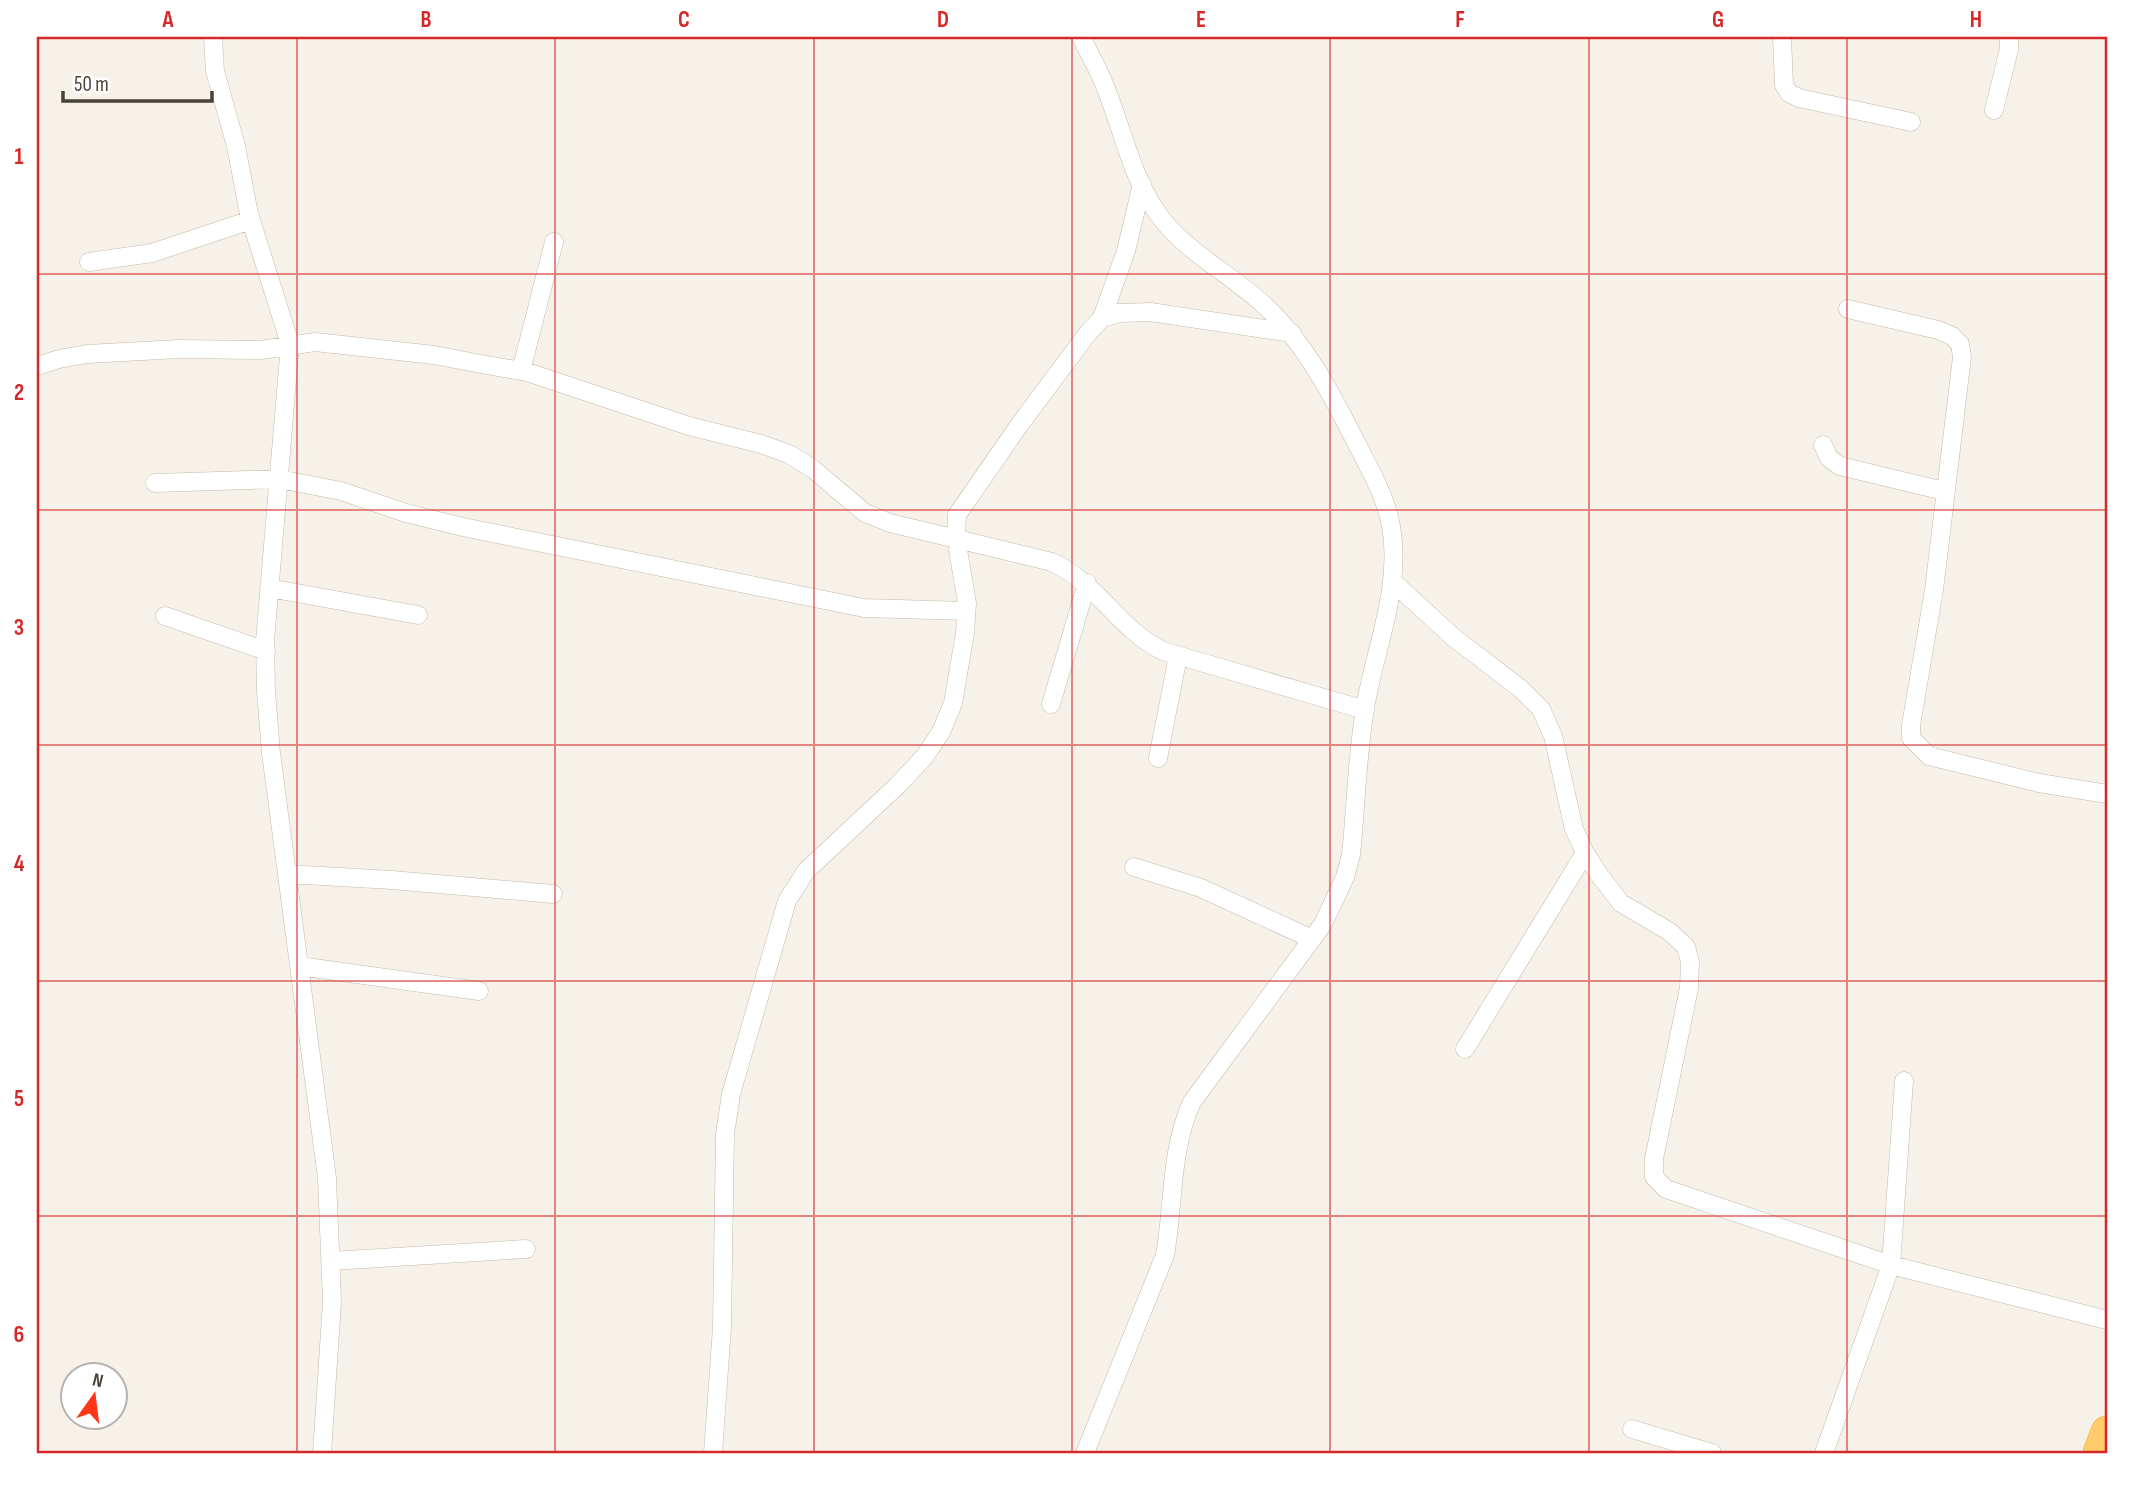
<svg xmlns="http://www.w3.org/2000/svg" width="2144" height="1490" viewBox="0 0 2144 1490" font-family="'Sofia Sans Condensed',sans-serif">
<style>
.lines{fill:none;stroke-linecap:round;stroke-linejoin:round}
.street-casing{stroke:#c3baaa;stroke-width:19}
.highway-casing{stroke:#efa329;stroke-width:33}
.street{stroke:#fff;stroke-width:18}
.highway{stroke:#ffcb6b;stroke-width:32}
.grid{fill:none;stroke:#d62828;stroke-width:2;stroke-opacity:0.55}
.neatline{fill:none;stroke:#d62828;stroke-width:2.5}
.grid-label{font-size:23px;text-anchor:middle;font-weight:bold;fill:#d62828}
</style>
<rect width="100%" height="100%" fill="#f6f2e9"/>
<g class="lines">
<defs>
<path id="street" d="M213,37l2,34 21,75 13,68 41,130 -25,297 1,50 5,62 56,425 5,124 -10,151
M1081,37c7,14 15,28 21,42 19,43 27,92 54,132 27,40 72,61 107,93 43,39 70,93 96,144 13,26 27,50 32,78 11,61 -16,123 -26,182 -8,48 -9,99 -14,147l-6,22 -22,47 -131,178c-22,48 -18,102 -27,153l-80,198
M1782,37l2,48 5,8 10,5 112,24
M1994,110l15,-61v-12
M89,262l63,-9 99,-33
M1848,309l90,21 14,6 8,8 2,13 -28,233 -23,135v13l18,18 110,27 68,11
M1102,318l24,-67 16,-67
M37,366l22,-7 28,-5 92,-5 82,1 54,-8 119,13 47,9 46,8 162,54 72,18 28,10 24,15 52,44 25,10 162,39c47,22 66,67 111,89l202,59
M521,371l33,-129
M1823,445l6,13 11,8 104,25
M155,483l124,-4 62,12 65,22 57,14 401,81 102,3
M1393,582l60,55 68,52 20,20 12,27 21,93 11,24 15,23 21,27 49,29 16,15 4,15 -1,26 -35,171v18l12,12 225,76 216,55
M269,588l149,27
M165,616l101,35
M1051,704l36,-121
M1158,758l20,-102
M1134,867l67,21 111,51
M287,874l105,6 161,14
M299,966l180,25
M1465,1049l120,-196
M331,1261l195,-12
M1632,1429l80,24
M713,1453l9,-126 3,-193 6,-40 56,-193 19,-30 92,-86 27,-29 16,-24 12,-29 12,-70 2,-30 -11,-65 1,-23 63,-91 68,-91 14,-15 17,-5 31,-1 142,21
M1824,1453l67,-188 13,-184"/>
<path id="highway" d="M2099,1453l8,-21"/>
</defs>
<!-- street casing -->
<use href="#street" class="street-casing"/>
<!-- highway casing -->
<use href="#highway" class="highway-casing"/>
<!-- street -->
<use href="#street" class="street"/>
<!-- highway -->
<use href="#highway" class="highway"/>
</g>
<!-- grid -->
<path class="grid" d="M297,37v1416M555,37v1416M814,37v1416M1072,37v1416M1330,37v1416M1589,37v1416M1847,37v1416M37,274h2070M37,510h2070M37,745h2070M37,981h2070M37,1216h2070"/>
<!-- border -->
<rect width="2144" height="1490" fill="none" stroke="#ffffff" stroke-width="77"/>
<!-- north arrow -->
<g transform="translate(94 1396) rotate(14)"><circle r="33" fill="#ffffff" stroke="#b7b3af" stroke-width="2"/>
<path d="M0-5L12 26L0 18L-12 26Z" fill="#ff3517"/>
<text y="-10" font-size="19" font-weight="bold" text-anchor="middle" fill="#4b4236">N</text>
</g>
<!-- scale -->
<path d="M63 91v10h149v-10" fill="none" stroke="#4b4236" stroke-width="3.5"/>
<text x="74" y="91" font-size="21" fill="#4b4236" stroke="#ffffff" stroke-width="5" paint-order="stroke">50 m</text>
<rect x="38" y="38" width="2068" height="1414" class="neatline"/>
<g class="grid-label">
<text x="168" y="27">A</text>
<text x="426" y="27">B</text>
<text x="684" y="27">C</text>
<text x="943" y="27">D</text>
<text x="1201" y="27">E</text>
<text x="1460" y="27">F</text>
<text x="1718" y="27">G</text>
<text x="1976" y="27">H</text>
<text x="19" y="164">1</text>
<text x="19" y="400">2</text>
<text x="19" y="635">3</text>
<text x="19" y="871">4</text>
<text x="19" y="1106">5</text>
<text x="19" y="1342">6</text>
</g>
</svg>
